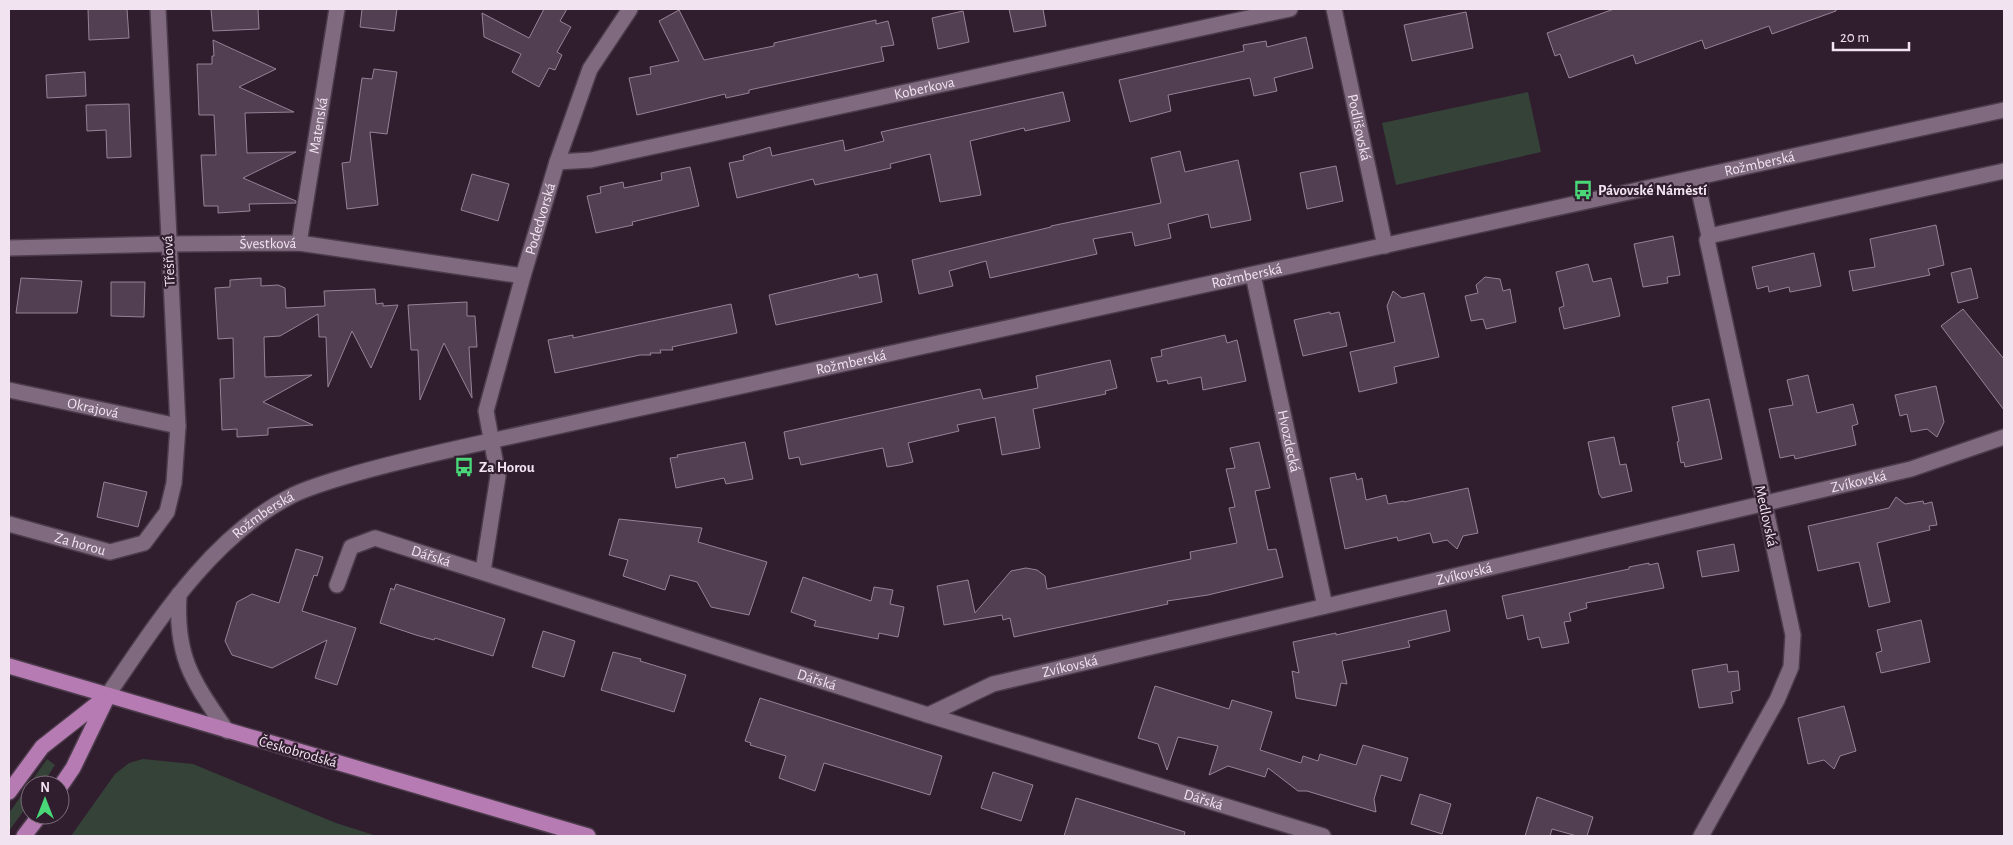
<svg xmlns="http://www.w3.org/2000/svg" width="2013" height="845" viewBox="0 0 2013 845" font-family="'Alegreya Sans',sans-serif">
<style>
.green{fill:#344237}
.building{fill:#523f51;stroke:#988197}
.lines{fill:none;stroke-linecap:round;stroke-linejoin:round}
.minor-casing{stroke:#4c3c4b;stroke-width:18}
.major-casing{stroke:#4c3c4b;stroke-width:18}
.minor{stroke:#806a7f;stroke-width:15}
.major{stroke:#b67bb3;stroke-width:15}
.labels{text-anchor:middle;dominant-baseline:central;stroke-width:4.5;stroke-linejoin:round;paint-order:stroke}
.street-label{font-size:15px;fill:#f1e4f0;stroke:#301e2f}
.poi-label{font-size:15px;font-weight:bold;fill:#f1e4f0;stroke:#301e2f;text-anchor:start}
</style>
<rect width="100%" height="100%" fill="#301e2f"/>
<!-- green -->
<path class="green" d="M1528,92l13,60 -145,33 -14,-62z
M47,759l8,6 -13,20h-12v17l-21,29v-18z
M143,759l50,5 143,59 41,13h-306l44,-62 14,-11z"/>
<!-- building -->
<path class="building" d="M88,9h39l2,29 -40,2z
M211,9h47l1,20 -46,2z
M362,9h35l-3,22 -34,-4z
M544,9h23l-7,12 11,6 -14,25 5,3 -7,15 -6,-2 -10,19 -27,-15 9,-18 -37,-17 -2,-24 47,25z
M1009,9h34l3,17 -32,6z
M1614,9h222v2l-64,23 -3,-8 -64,23 -3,-9 -66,24 -3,-9 -64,23 -9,-24 -5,2 -8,-23z
M679,10l25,50 70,-14v-3l102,-23v4l12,-3 6,24 -13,2 3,14 -135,29v3l-23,5 -1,-4 -88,21 -8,-37 22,-4 -1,-7 29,-6 -20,-40z
M963,11l6,31 -31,7 -6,-31z
M1466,12l7,36 -61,13 -8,-36z
M1306,37l7,31 -39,10 3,13 -23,5 -4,-18 -82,17 3,16 -41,11 -11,-42 125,-29 -1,-6 23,-4 1,6z
M213,40l63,29 -37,18 55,25 -49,1 2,40 49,-1 -53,26 53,23v2l-47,1 1,7 -32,2v-7h-14l-3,-51h15l-2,-40h-15l-2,-51h15v-8h2z
M374,69l23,3 -10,62 -17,-2 8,73 -31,4 -5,-46 8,-1 12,-84 10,1z
M85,72l1,24 -39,2 -1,-23z
M1063,92l7,29 -45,10 -1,-3 -54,13 11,54 -41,7 -10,-48 -40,10 1,4 -76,17 -2,-6 -76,19 -8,-35 15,-3 -1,-4 27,-9 2,9 71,-16 2,11 39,-10 -3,-9z
M129,104l2,53 -24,1 -1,-28 -19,1 -1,-26z
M1180,151l5,21 53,-12 13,60 -40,8 -3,-14 -40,10 3,14 -36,8 -3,-14 -39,7 4,15 -107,24 -4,-17 -37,10 4,15 -34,8 -7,-34 139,-33v-1l110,-23 -10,-45z
M1336,166l7,35 -36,8 -7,-36z
M690,167l9,39 -67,16 1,3 -37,8 -9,-37 14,-3 -1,-6 23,-5 1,6 38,-8 -1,-7z
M472,174l37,10 -11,37 -37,-11z
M1936,225l8,40 -16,4 2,6 -77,16 -4,-20 26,-4 -5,-28z
M1673,236l7,39 -13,2 1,6 -25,4 -9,-43z
M1814,253l7,33 -31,6 -1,-5 -20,5 -1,-6 -11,3 -5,-22z
M1588,264l5,18 18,-4 9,38 -56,13 -5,-21 5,-2 -8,-34z
M1971,268l7,30 -20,5 -7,-30z
M858,274l1,4 18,-4 5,28 -106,23 -7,-30z
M1485,277l15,2 3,12 7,-2 6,33 -30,7 -3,-10 -12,2 -6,-25 13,-3 -2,-8z
M21,278l61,3 -5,32h-61z
M261,278v8l17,-1 7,3 1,20 39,-2 -1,-15 51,-2 1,15 7,-1v3l15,-1 -27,63 -19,-37 -24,56 -2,-50h-7l-1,-23 -38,22 -16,1 1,40 47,-2 -49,27 50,23 -45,3v7l-31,2v-8l-15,1 -2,-51 14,-1 -1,-40 -15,1 -3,-51 15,-1v-7z
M111,282h34l-1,35 -33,-1z
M1393,291l9,7 22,-5 15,64 -45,10 3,16 -38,9 -9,-40 45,-10 -8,-36z
M467,302v14h8l2,31h-8l3,51 -28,-55 -24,57 -2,-50h-7l-3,-45z
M731,304l6,29 -65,14 1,3h-13l1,3h-11l1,2h-11l-85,18 -7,-33 25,-5v3z
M1963,309l41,50v51l-63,-84z
M1330,312v2l9,-2 8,34 -44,10 -9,-36z
M1225,335l2,8 10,-3 9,41 -43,9 -2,-13 -33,7 -1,-4 -10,2 -6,-24 11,-2 -1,-6z
M1110,360l7,28 -12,3 1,3 -73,15 7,39 -38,7 -7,-38 -38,8 2,6 -51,12 5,19 -13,3 -13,2 -4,-19 -82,17 -2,-8 -10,2 -5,-27 196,-43 3,10 55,-11 -2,-12z
M1808,375l9,38 36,-9 5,20 -6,2 4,19 -61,14 -1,-4 -14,3 -11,-49 24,-4 -6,-25z
M1936,386l8,36 -7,15 -10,-8 -16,3 -4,-18 -7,2 -5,-21z
M1709,399l13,60 -37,8 -1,-5 -3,1 -4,-21 2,-1 -7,-34z
M1614,437l6,28 6,-1 6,27 -30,7 -3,-4 -11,-52z
M745,442l8,37 -27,5 -2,-6 -48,10 -6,-30 8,-1 -1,-2z
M1259,442l11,46 -15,3 13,59 8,-1 7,28 -75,18 -41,6 1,3 -154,33 -4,-19 -7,2 -1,-5 -58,10 -7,-39 31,-6 7,33 36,-42 15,-3 11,2 8,6 2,13 144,-30 -1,-7 47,-9 -8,-35 6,-1 -9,-38 9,-1 -5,-20z
M1355,473l2,7 5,-2 4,22 20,-5 2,9 16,-3v1l64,-14 10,45 -15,3 -6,13 -10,-9 -14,3 -3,-10 -32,8 -1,-4 -52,12 -15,-71z
M104,482l43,10 -9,35 -41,-10z
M1896,497l9,7 18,-3 1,3 8,-2 5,23 -8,1 1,4 -9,2 -44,11 13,59 -21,5 -10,-45 -41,9 -10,-45 81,-18z
M619,519l83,9 -4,14 69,20 -18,53 -38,-8 -14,-25 -27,-7 -5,15 -42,-14 5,-16 -19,-5z
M1734,544l5,27 -37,6 -5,-26z
M296,549l27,8 -6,19 -3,-1 -12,36 54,17 -19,57 -22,-7 12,-38 -55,28 -40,-13 -7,-14 12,-39 15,-8 27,9z
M1649,563v2l9,-2 6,25 -78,15 1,5 -18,5 2,8 -7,1 5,21 -27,5 -3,-11 -11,3 -5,-25 -16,4 -5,-23 127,-27v-2z
M803,577l68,24 3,-14 19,3 -3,14 14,3 -6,30 -19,-4 -1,6 -64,-13 2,-5 -25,-9z
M396,584l109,35 -12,37 -58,-18 -1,2 -18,-5 -36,-12 11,-35 3,2z
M1446,610l4,21 -42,10 2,6 -68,14 5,23 -6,-1 -5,23 -40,-8 -4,-27 7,2 -6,-31 43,-9v2z
M1921,620l9,42 -49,11 -5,-20 6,-2 -5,-21z
M543,631l32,10 -11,36 -32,-10z
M613,652l28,7 -1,2 46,14 -12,37 -73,-22z
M1727,664l1,8 10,-1 2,19 -9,2 2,11 -34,5 -7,-38z
M1155,686l74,23 3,-9 40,12 -12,38 41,13 2,-7 15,5 2,-7 36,11 7,-20 45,13 -7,23 -20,-6 -7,24 2,13 -69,-21h-9l-30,-23 -3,9 -37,-11 -19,9 9,-29 -40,-9 -11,33 -9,-26 -20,-6z
M760,698l182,58 -12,39 -106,-32 -9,28 -36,-13 7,-22 -36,-11 1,-2 -6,-2z
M1844,706l12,45 -16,5 -6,13 -10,-9 -16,4 -10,-46z
M993,772l40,13 -12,36 -40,-13z
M1420,794l31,10 -9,30 -31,-10z
M1537,797l56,20 -6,19h-10l-25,-7 -2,7h-25z
M1076,798l109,34 -1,4h-120z"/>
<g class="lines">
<defs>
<g id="minor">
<path id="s1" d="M1334,9l51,237"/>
<path id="s2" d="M557,162l34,-2 699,-151"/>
<path d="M1709,236l295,-65"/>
<path id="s3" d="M299,243l38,-234"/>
<path id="s4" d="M9,248l159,-4 131,-1 224,33"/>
<path id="s5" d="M1253,275l72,331"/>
<path id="s6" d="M9,390l169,36"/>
<path id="s7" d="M9,524l101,28 34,-9 23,-31 7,-29 4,-57 -20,-417"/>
<path id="s8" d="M483,571l15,-95 -12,-65 37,-135 34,-114 33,-93 40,-60"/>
<path id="s9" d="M337,585l14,-38 24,-9 553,177 395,121"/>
<path d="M179,594c-4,64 14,87 48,137"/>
<path id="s10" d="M107,696c50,-73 104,-160 186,-201 19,-9 41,-15 61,-21 45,-13 91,-23 136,-33l1514,-331"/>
<path id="s11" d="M928,715l65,-31 918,-215 93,-32"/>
<path d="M1701,836l76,-136 14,-33 2,-32 -84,-386 -2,-9 2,-4 -9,-41 1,-18"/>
</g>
<path id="major" d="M9,666l579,170
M60,787l13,-19 33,-68
M9,792l33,-45 65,-51
M24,836l16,-21"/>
</defs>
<!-- minor casing -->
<use href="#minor" class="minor-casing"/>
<!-- major casing -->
<use href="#major" class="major-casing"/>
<!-- minor -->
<use href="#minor" class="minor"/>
<!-- major -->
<use href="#major" class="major"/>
</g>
<!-- icons -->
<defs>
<symbol id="bus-bare" viewBox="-9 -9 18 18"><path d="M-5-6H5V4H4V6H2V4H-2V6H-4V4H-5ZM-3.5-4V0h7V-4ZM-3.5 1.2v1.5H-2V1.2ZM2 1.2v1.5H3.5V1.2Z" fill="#49d778" stroke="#301e2f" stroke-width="2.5" paint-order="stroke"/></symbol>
</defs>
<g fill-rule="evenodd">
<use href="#bus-bare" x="1569" y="176" width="28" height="28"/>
<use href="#bus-bare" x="450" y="453" width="28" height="28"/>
</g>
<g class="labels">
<!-- street labels -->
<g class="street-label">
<text stroke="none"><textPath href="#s2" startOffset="375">Koberkova</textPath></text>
<text stroke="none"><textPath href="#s3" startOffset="119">Matenská</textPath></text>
<text stroke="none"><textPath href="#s1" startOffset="121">Podlišovská</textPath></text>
<text stroke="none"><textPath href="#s10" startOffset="1781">Rožmberská</textPath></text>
<text stroke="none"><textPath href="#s8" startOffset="362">Podedvorská</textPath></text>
<text stroke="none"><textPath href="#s4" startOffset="259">Švestková</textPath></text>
<text transform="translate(169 261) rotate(-93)">Třešňová</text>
<text stroke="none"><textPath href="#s10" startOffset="1256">Rožmberská</textPath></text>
<text stroke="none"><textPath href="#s10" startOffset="851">Rožmberská</textPath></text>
<text stroke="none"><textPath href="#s6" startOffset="86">Okrajová</textPath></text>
<text stroke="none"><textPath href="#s5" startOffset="170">Hvozdecká</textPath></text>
<text stroke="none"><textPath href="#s11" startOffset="961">Zvíkovská</textPath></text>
<text transform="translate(1766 516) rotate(78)">Medlovská</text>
<text stroke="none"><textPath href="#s10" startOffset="241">Rožmberská</textPath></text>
<text stroke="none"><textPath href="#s7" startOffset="74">Za horou</textPath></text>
<text stroke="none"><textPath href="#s9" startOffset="125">Dářská</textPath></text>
<text stroke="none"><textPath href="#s11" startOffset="556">Zvíkovská</textPath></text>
<text stroke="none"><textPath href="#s11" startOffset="151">Zvíkovská</textPath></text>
<text stroke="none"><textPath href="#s9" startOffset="530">Dářská</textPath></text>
<text transform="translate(298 752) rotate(16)">Českobrodská</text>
<text stroke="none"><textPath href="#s9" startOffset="935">Dářská</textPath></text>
</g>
<!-- poi labels -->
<g class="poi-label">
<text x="1598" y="190">Pávovské Náměstí</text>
<text x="479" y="467">Za Horou</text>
</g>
</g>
<!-- border -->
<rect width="2013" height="845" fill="none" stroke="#f1e4f0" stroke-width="20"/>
<!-- north arrow -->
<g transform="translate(45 800)"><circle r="24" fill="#301e2f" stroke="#7d6d7c"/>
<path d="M0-4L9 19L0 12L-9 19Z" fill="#49d778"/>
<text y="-8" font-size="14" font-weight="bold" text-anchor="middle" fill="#f1e4f0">N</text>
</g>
<!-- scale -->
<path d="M1833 42v8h76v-8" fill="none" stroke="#f1e4f0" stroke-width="2.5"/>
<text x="1840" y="42" font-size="15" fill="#f1e4f0" stroke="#301e2f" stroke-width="4" paint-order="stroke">20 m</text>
</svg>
